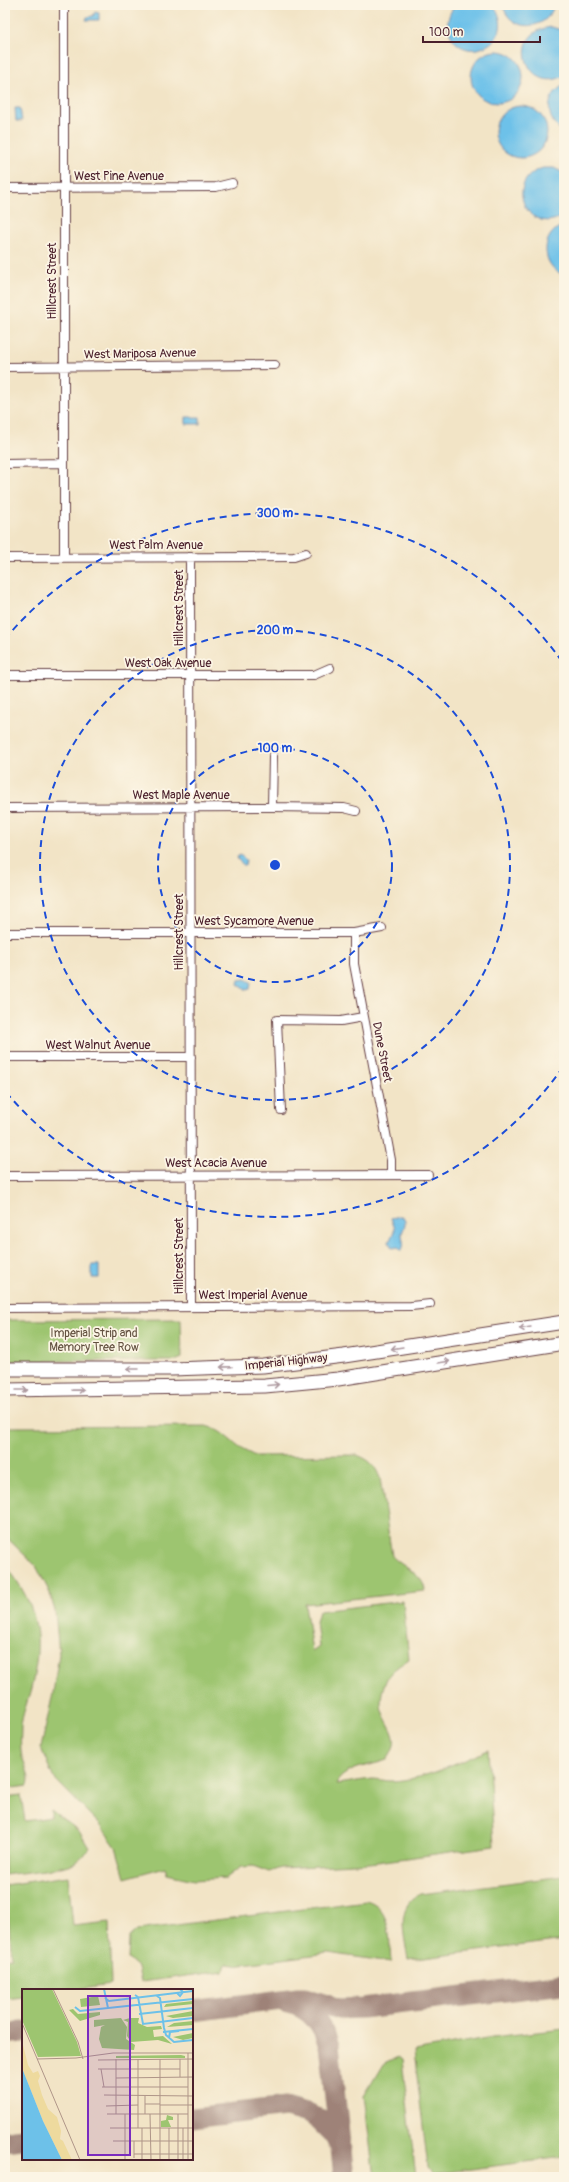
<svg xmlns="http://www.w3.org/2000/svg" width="569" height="2182" viewBox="0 0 569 2182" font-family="Pangolin,sans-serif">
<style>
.green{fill:#9dc570;stroke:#74724e}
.water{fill:#6dc1e9;stroke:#5c708a}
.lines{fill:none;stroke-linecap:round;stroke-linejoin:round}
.taxiway{stroke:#9e8278;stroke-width:21}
.minor-casing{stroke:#633d42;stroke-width:10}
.primary-casing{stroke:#633d42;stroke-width:15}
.minor{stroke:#fff;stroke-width:8}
.primary{stroke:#fff;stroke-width:13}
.oneway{stroke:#ae9aa0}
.ring{fill:none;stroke:#1d4ed8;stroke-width:2;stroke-dasharray:7 5}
.labels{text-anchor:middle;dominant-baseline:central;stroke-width:3.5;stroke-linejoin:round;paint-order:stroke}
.street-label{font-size:12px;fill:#4a1f2b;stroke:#fcf5e5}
.park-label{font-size:12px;fill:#635140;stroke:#fcf5e5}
.inset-river{fill:none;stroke:#6dc1e9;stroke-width:2}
.inset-road{fill:none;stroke:#af9588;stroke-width:1}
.view{fill:#7b2cbf;fill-opacity:0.15;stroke:#7b2cbf;stroke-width:2}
.inset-edge{fill:none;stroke:#4a1f2b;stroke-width:2}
.centre{fill:#1d4ed8;stroke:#fcf5e5;stroke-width:2}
.ring-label{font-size:12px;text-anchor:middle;font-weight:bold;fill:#1d4ed8;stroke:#fcf5e5;stroke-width:3.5;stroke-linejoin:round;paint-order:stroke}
</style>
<rect width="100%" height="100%" fill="#fcf5e5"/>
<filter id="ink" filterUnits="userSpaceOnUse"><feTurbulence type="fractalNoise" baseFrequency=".025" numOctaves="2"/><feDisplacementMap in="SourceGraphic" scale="8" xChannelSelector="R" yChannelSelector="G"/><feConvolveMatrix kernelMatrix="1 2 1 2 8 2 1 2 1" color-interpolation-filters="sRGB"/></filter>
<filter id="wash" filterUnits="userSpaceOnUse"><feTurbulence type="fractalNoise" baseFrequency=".012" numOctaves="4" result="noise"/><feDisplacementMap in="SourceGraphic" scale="16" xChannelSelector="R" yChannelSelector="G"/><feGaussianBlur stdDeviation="0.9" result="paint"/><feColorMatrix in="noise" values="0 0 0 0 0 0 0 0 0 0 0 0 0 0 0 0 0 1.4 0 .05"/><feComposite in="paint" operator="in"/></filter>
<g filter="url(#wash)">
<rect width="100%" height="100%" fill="#f2e4c6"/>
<!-- green -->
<path class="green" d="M181,1319l1,39 -7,3h-170v-41z
M206,1426c16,4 22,13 34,22 4,3 10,5 15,8l102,-1c13,5 18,10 23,23l12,78c11,12 32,18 33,35l-120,13 7,47 7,-5 -3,-24 3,-11 84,-10 6,58c-6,4 -14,9 -19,15 -7,9 -12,28 -7,39 8,19 19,26 4,47 -16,6 -43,7 -51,24 12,-1 24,-4 37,-5 6,0 12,2 18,2 33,-1 67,-18 97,-31l6,96 -124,17 -89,5 -12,4 -16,-6 -12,1 -15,11 -32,2 -27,-6 -2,-7 -40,11 -9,-31 -15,-21 -48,-49 -12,-29 12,-55 6,-39 -4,-43 -6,-20 -13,-25 -31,-30v-109z
M5,1564c33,43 39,72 26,125 -3,12 -9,25 -10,38 0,8 -1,16 0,24 1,13 11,23 7,35l-23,3z
M21,1795l4,26 26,-4v-7l28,21 10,17c-3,5 -7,11 -13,14 -16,8 -52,10 -71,13v-78z
M68,1876l5,50 36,-4 2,63 -36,5h-52v7l-18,2v-40l7,-1 -7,-73z
M564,1876v64l-156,20c-3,-24 -14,-53 12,-66z
M366,1901c26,7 23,38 25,61l-63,-9 -93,12 -9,-1 -2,7 -83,11 -3,-14 -10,-9 1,-22 8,-7z
M564,2029v128l-131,17 -5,-6 -14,-117 78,-14z
M398,2057l4,3 14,117h-42l-10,-81 19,-32z"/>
<!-- water -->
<path class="water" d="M455,5l39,1c26,36 -33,63 -45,25 -3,-9 0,-18 6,-26z
M503,5h51c-6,27 -45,28 -51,0z
M95,12l4,1v7h-13l1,-3 6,-1z
M552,27l12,4v45c-37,20 -59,-45 -12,-49z
M471 77a26 26 0 1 1 52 0a26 26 0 1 1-52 0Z
M564,85v47c-19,-11 -20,-36 0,-47z
M495 132a26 26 0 1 1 52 0a26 26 0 1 1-52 0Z
M15,108h5l2,13h-6z
M543,168h11l10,5v42c-35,24 -63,-34 -21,-47z
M564,225v50c-24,-9 -24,-42 0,-50z
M186,417h14v7h-14z
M240,855l6,5 -1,6 -7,-6 -1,-3z
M245,979l6,3 -1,7 -4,1 -8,-6 1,-4z
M401,1216l3,2c3,9 -1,9 -2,16 0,7 4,10 -1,17l-3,-4 -6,1 -3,-6 6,-13 -4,-11z
M92,1265h7v13h-7z"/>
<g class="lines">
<!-- taxiway -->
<path class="taxiway" d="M287,2003c24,4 35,22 42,42l15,132
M192,2011l106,-13h7l34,11 23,-1 202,-24
M5,2034l18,-2
M192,2118l94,-11 24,7 8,5 16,16 5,10
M5,2141l18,-2"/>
</g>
</g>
<g filter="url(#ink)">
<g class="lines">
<defs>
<path id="minor" d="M5,188l211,-1 16,-4
M5,367l270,-2
M5,464l57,-1
M190,557l1,750
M5,558l289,-1 12,-4
M64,558v-553
M5,675h309l16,-7
M272,807l1,-51
M5,808l267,-1 72,1 12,3
M5,933h349l28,-5
M354,933v31l37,196v14
M5,1057h186
M281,1110l-4,-90 64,1 22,-4
M5,1176l423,-1
M5,1308l406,-2 19,-2"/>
<path id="primary" d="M5,1369h167l91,-3 81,-10 220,-34
M5,1390l260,-4 73,-7 226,-36"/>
</defs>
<!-- minor casing -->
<use href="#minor" class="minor-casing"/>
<!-- primary casing -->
<use href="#primary" class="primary-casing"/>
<!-- minor -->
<use href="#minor" class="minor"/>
<!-- primary -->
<use href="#primary" class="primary"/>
</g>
<!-- one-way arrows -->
<defs><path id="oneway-shaft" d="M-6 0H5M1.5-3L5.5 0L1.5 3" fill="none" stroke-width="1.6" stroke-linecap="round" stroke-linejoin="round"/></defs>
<g class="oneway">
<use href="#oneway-shaft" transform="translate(525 1328) rotate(171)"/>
<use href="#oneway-shaft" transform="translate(397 1348) rotate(171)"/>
<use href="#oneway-shaft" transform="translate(444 1362) rotate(-9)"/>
<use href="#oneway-shaft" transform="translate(226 1367) rotate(178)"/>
<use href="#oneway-shaft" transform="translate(133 1369) rotate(-180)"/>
<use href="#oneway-shaft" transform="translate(273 1385) rotate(-5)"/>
<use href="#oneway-shaft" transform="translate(22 1390)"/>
<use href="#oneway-shaft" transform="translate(78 1390) rotate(-1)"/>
</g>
</g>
<!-- distance rings -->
<g class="ring">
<circle cx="275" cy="865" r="117"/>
<circle cx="275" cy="865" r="235"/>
<path d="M563 1067A352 352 0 0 1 5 1091M5 639A352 352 0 0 1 563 663"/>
</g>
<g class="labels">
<!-- street labels -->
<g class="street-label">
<text x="119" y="176">West Pine Avenue</text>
<text transform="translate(52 281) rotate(-90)">Hillcrest Street</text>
<text transform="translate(140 354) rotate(-1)">West Mariposa Avenue</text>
<text x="156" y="545">West Palm Avenue</text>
<text transform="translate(179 608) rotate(-90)">Hillcrest Street</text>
<text x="168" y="663">West Oak Avenue</text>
<text x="181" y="795">West Maple Avenue</text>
<text x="254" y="921">West Sycamore Avenue</text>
<text transform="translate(179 932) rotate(-90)">Hillcrest Street</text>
<text x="98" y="1045">West Walnut Avenue</text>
<text transform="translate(382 1052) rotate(79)">Dune Street</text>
<text x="216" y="1163">West Acacia Avenue</text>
<text transform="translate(179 1256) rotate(-90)">Hillcrest Street</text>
<text x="253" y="1295">West Imperial Avenue</text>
<text transform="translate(286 1362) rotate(-6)">Imperial Highway</text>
</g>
<!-- park labels -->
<g class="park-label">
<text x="94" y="1333">Imperial Strip and<tspan x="94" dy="14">Memory Tree Row</tspan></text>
</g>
</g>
<!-- overview -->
<g transform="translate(22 1989)">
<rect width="171" height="171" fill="#f2e4c6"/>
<path d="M0,0h30l25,53 4,14 -43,1 -16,-37zM76,7l2,9 -19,2 -1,-8zM171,12v3l-29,3 2,-3zM51,20l5,5 22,-2v3l-20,6 -11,-11zM171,22v5l-20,2 -7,-2zM99,29l6,9 -1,12 9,6 -1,5 -32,-2 -3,-9 2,-12 4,-2 -11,2v-7zM108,29h9l-1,5 9,4 14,-1 1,3 -9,1 1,7 9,-1 9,8 -14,-4 -27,2 -4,-6 1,-14 -5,-2zM171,32v4l-26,2 7,-4zM171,44v5l-10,2 -10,-3zM159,66l4,1v2h-69v-2zM145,126l6,2v3h-5l3,7h-10v-6l5,-1z" fill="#9dc570"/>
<path d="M0,52l6,24 5,8 5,-2 2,5 -2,5 4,14 6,14 9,8 4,14 -1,8 3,2 9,19h-10l-19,-39 -21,-53z" fill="#eeda9e"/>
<path d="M0,79l21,53 19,39h-40z" fill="#6dc1e9"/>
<path class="inset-river" d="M82,0l4,19M155,4l3,3 3,-4 -3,-3M113,6l3,2 5,27 50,-6M135,7l3,2 4,30M83,9l4,3 84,-10M53,18l5,4 113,-12M117,25l54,-6M142,39l2,7 8,7 19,-2M141,43l30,-3M147,49l1,-6 9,-1"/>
<path class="inset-road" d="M31,0l25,53 5,17M0,34l58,137M166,64v107M15,70l39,-1 37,-5h80M94,70v55M116,70v69M138,70v101M76,71l95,-1M76,80h82M79,80l3,18M158,88v-18M94,89l77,-1M80,98h86M82,106l89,1M123,107v18M123,115h15M138,116h33M84,117l32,-1M85,125h81M128,125l1,46M88,139h83M120,139v32M147,139v32M161,139v32M91,152h80M112,152v17M112,165h59M103,170v-45M156,171v-46"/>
<path class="view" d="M66,7h42v159h-42z"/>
<rect width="171" height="171" class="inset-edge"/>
</g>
<circle cx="275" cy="865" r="6" class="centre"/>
<g class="ring-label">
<text x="275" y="517">300 m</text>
<text x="275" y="634">200 m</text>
<text x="275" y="752">100 m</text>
</g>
<!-- margin -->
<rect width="569" height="2182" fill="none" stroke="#fcf5e5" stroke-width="20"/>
<!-- scale -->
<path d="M423 36v6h117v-6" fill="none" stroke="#4a1f2b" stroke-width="2"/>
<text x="429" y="36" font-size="12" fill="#4a1f2b" stroke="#fcf5e5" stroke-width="3" paint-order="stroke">100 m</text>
</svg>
